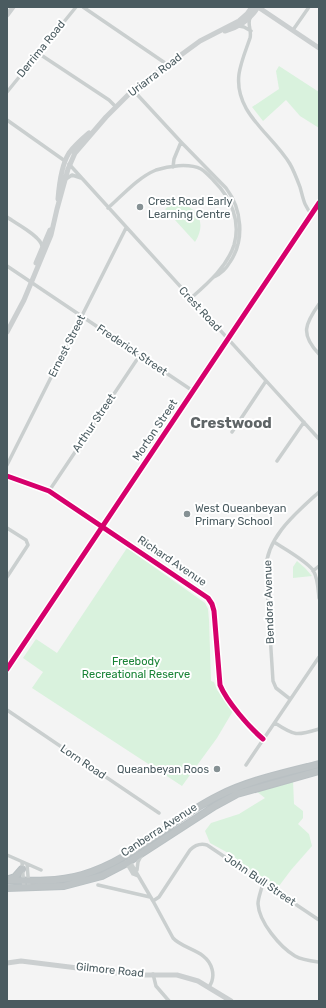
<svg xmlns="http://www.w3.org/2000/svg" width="326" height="1008" viewBox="0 0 326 1008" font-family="Rubik,sans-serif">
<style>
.green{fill:#d9f2dd}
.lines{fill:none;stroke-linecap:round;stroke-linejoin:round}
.highway-casing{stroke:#b9c0c3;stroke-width:8}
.street{stroke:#cacfcf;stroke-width:3.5}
.secondary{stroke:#cbcfd0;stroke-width:5}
.highway{stroke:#bec4c6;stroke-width:6}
.cycleway-casing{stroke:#fff;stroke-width:8}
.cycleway{stroke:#d6006c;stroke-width:5}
.poi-dot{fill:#869194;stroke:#fff;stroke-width:1.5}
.labels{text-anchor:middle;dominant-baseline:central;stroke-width:4;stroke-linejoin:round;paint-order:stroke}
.street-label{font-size:11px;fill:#4a5b60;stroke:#fff}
.poi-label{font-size:11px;fill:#4a5b60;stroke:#fff;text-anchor:start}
.park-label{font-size:11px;fill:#198336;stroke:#fff}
.district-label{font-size:15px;font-weight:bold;fill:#5f6567;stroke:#fff}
</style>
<rect width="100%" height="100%" fill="#f4f4f4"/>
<!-- green -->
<path class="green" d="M279,66l40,26v36l-19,-12 -14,-16 -23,21 -11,-14 27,-18 -3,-18z
M181,204c19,5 25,21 14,38l-30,-33 4,-3z
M127,548l78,55 3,6 1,11 2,61 3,1 3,8 16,21 -16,27 -35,48 -150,-98 11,-16 -20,-14 13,-19 21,14z
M297,561l8,7 7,8 -19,2v-11z
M293,780l1,24 9,7v7l-5,6 11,10 3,12 -21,24 -15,20 -46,-36 -20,-11 -5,-12 6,-8 28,-9 26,-16 -9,-7z"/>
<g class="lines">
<defs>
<path id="highway" d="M9,879l6,-2 7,-8
M7,880c25,1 51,2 75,-5 52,-15 89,-56 136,-79 31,-16 67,-23 101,-32
M7,888l57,-2 38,-10 25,-13 88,-57 22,-12 82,-23"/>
</defs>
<!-- highway casing -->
<use href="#highway" class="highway-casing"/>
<!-- street -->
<path class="street" d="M83,7l85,58
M250,18c-3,6 2,13 0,20 -4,12 -9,23 -11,36 -5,39 33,60 51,90 4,7 7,15 10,23 3,10 4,20 12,27
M239,26l5,1 7,4
M293,30l16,-23
M38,53l71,47 7,7
M133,90l48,52 -7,17 -1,8
M7,92l69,-85
M7,120l58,41
M181,142l45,46c16,21 19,52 4,74 -4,7 -9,12 -16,15
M69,164l250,275
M66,179l6,-4 9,3
M108,208c15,-13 29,-30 48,-38 12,-4 33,-7 45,-1 5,3 9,8 13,12 17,17 27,40 20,64 -7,22 -27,39 -44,54
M7,217c8,6 34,19 35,29
M7,266l186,125
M319,304c-14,20 -19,30 0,50
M232,432l34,-51
M277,461l27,-39
M7,465l119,-237
M49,491l91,-136
M7,528l19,12 2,5 -21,32
M274,542c11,7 31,18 39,28 5,8 5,19 6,28
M313,571l6,-5
M7,669l95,-142 108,72 4,12 6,74c7,17 30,43 43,54
M290,699l-14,-11 -3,-7 -7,-110c-1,-33 31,-59 53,-79
M7,710l152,103
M275,723c20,13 21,13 44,6
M246,765l73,-108
M7,855l34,15
M129,860l24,41 20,37c11,12 34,12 39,31 2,7 1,12 -3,18
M22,862l2,26
M126,862l7,12 5,2
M27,864l2,24
M137,870l1,-8 3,-6
M263,882c-1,7 -5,15 -5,22 1,18 22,43 37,52 7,4 16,5 24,6
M98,885l52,12
M153,901l6,-4 31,-47c5,-5 10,-7 17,-5l112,75
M153,974l3,12 13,15"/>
<!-- secondary -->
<path class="secondary" d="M258,7l61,41
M7,15l6,-8
M225,31c14,-4 25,-11 33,-24
M58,199c1,-13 4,-35 11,-46 6,-8 13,-14 20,-20
M36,263l14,-33
M7,332l17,-32 27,-65 6,-26 11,-40 7,-16 31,-36 27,-27 67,-49 39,-20 8,-7 5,-7
M7,476l38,13 57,38 217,-324
M7,963l14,-2 113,14h43l21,6 33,20"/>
<!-- highway -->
<use href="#highway" class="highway"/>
<defs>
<path id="cycleway" d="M7,476l42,15 159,107 4,6 2,7 6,74c7,17 30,43 43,54
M7,669l312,-466"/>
</defs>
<!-- cycleway casing -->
<use href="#cycleway" class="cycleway-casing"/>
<!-- cycleway -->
<use href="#cycleway" class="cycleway"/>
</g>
<!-- markers -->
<g class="poi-dot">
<circle cx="140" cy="207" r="4"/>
<circle cx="187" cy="514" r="4"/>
<circle cx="217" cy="769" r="4"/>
</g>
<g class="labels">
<!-- street labels -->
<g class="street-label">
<text transform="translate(41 49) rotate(-51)">Derrima Road</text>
<text transform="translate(155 75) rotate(-37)">Uriarra Road</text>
<text transform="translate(200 309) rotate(47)">Crest Road</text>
<text transform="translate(67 346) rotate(-63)">Ernest Street</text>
<text transform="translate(132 350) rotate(34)">Frederick Street</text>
<text transform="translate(94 423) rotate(-56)">Arthur Street</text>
<text transform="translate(155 430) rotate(-56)">Morton Street</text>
<text transform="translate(172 561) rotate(34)">Richard Avenue</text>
<text transform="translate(269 602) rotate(-92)">Bendora Avenue</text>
<text transform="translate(83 762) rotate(34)">Lorn Road</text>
<text transform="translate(159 830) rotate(-33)">Canberra Avenue</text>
<text transform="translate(260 880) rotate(34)">John Bull Street</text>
<text transform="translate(110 970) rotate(6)">Gilmore Road</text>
</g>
<!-- poi labels -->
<g class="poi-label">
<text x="148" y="201">Crest Road Early<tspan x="148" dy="13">Learning Centre</tspan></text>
<text x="195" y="508">West Queanbeyan<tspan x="195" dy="13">Primary School</tspan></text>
<text x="209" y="769" text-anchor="end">Queanbeyan Roos</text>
</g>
<!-- park labels -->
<g class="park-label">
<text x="136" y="661">Freebody<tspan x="136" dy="13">Recreational Reserve</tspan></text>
</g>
<!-- district labels -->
<g class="district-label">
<text x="231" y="423">Crestwood</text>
</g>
</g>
<!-- border -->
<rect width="326" height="1008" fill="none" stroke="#4a5b60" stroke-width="16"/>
</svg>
